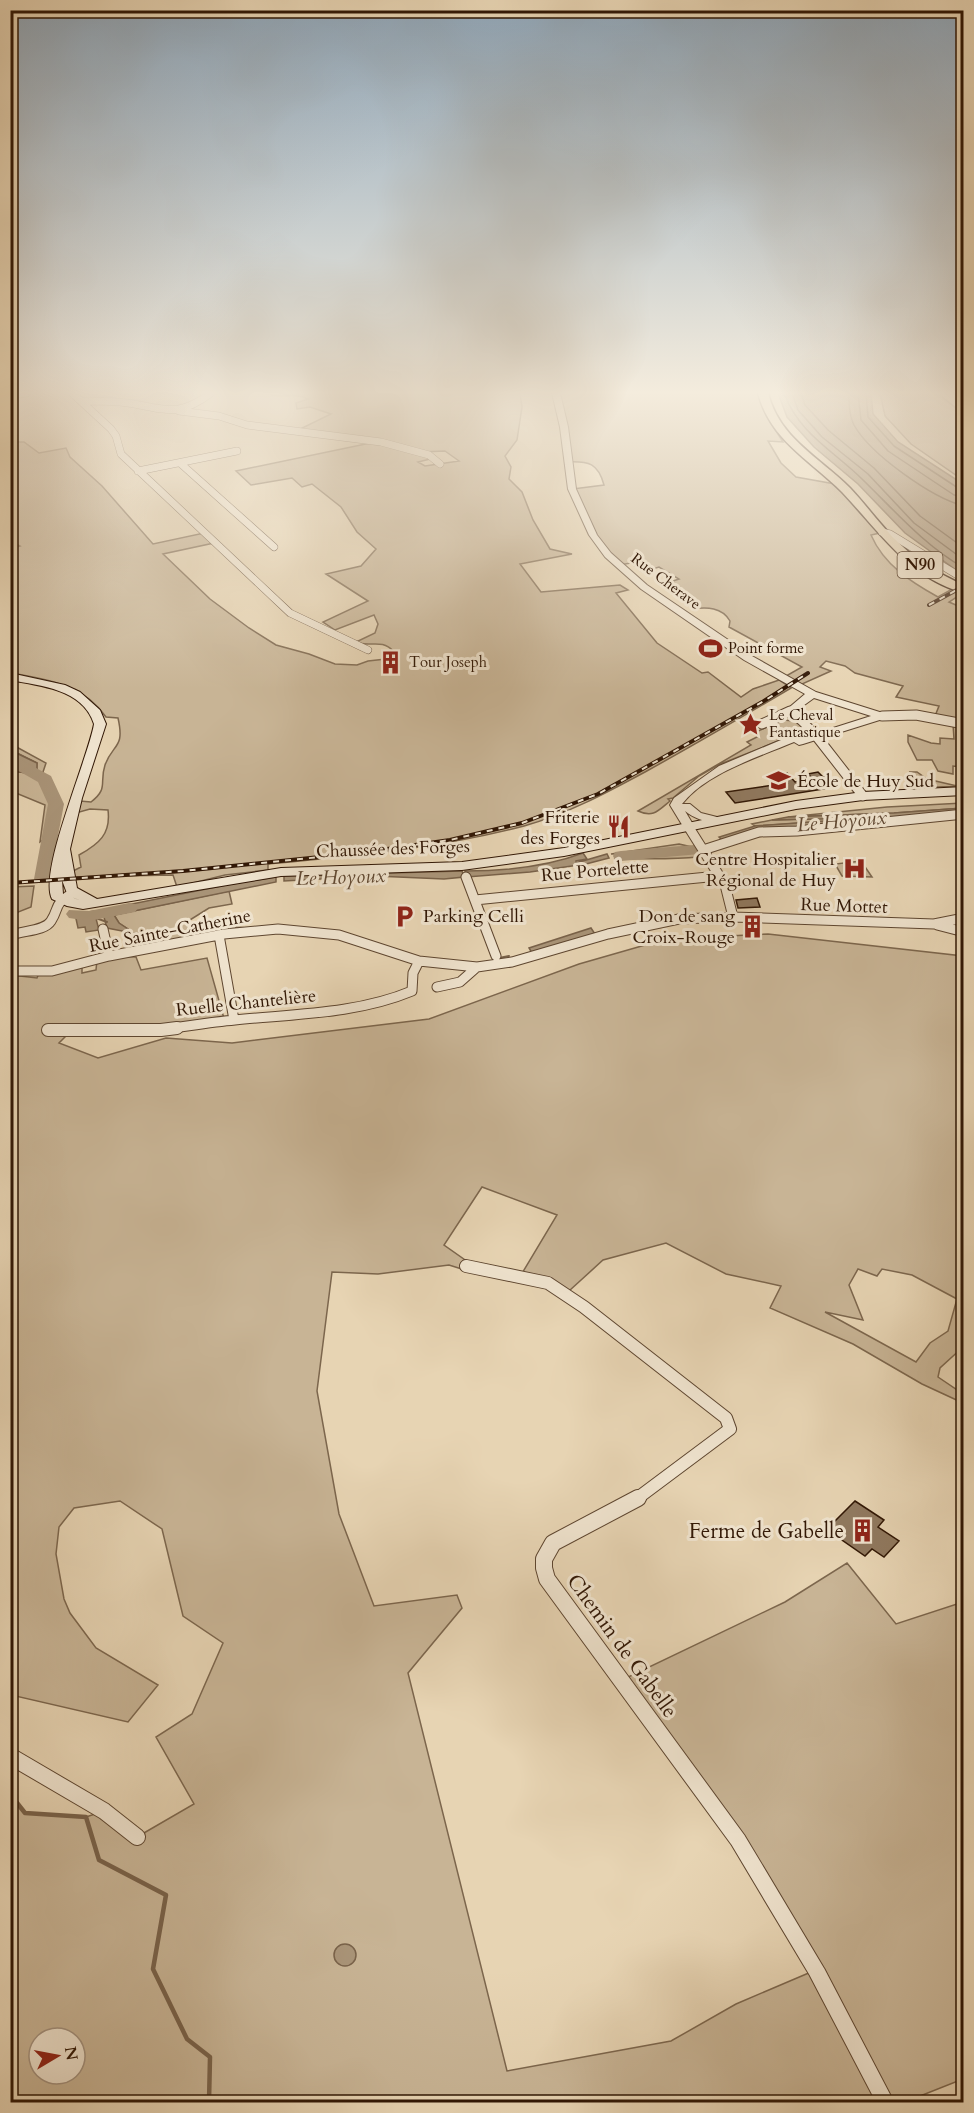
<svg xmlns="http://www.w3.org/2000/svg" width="974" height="2113" viewBox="0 0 974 2113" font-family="Cardo,serif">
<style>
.green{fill:#c8b495;stroke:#7c664d;stroke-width:1.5;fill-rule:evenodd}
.water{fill:#a99478;stroke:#79624a;stroke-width:1.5}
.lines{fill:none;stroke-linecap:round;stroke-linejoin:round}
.shore{stroke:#6d563e;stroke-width:1.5}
.stream-far1{stroke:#79624a;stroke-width:2}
.stream{stroke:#79624a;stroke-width:4.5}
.river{fill:#a99478;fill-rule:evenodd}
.building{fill:#90795f;stroke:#311705;stroke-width:1.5}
.minor-far3-casing{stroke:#5e4630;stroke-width:8}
.minor-far2-casing{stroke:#5e4630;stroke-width:11}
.minor-far1-casing{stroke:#5e4630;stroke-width:14}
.minor-casing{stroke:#5e4630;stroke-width:18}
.tertiary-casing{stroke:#5e4630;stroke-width:2}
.secondary-casing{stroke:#311705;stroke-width:2}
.primary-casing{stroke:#311705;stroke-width:3}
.minor-far3{stroke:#efe3ce;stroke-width:7}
.minor-far2{stroke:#efe3ce;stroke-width:9}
.minor-far1{stroke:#efe3ce;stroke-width:12}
.minor{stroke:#efe3ce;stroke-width:16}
.tertiary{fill:#efe3ce;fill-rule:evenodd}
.secondary{fill:#efe3ce;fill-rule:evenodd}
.primary{fill:#e7d4b3;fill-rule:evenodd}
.rail-casing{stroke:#311705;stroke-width:4}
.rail{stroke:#efe3ce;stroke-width:2;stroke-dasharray:6;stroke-linecap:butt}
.labels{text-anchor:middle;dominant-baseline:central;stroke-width:6;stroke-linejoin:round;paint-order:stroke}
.far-street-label{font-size:15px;fill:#311705;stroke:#efe3ce}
.far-poi-label{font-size:15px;fill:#311705;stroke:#efe3ce;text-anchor:start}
.shield{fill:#efe3ce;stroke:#6a5441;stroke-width:1.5}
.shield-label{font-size:16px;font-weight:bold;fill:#311705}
.poi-label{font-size:18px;fill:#311705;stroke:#efe3ce;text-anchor:end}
.street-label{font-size:18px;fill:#311705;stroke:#efe3ce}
.water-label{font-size:20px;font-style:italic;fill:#614933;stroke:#efe3ce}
.near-poi-label{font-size:21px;fill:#311705;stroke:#efe3ce;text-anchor:end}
.near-street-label{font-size:21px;fill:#311705;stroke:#efe3ce}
</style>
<rect width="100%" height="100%" fill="#e7d4b3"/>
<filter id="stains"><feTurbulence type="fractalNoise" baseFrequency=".00333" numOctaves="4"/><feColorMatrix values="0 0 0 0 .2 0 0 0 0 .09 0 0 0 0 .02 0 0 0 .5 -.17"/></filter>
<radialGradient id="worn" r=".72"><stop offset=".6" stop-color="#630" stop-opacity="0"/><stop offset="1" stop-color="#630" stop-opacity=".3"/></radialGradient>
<!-- green -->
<path class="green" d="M267,393h253l2,14 -5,33 -12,16 6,11 -2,12 13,13 11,28 17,29 22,5 -52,10 21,28 79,-7 8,5 -12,3 41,50 45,30 6,-1 33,25 12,-8 26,-9 12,8c-49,29 -97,57 -146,84 -39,21 -78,42 -121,54 -83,22 -170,30 -256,38v6l-43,5 -48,12 -4,-12 -102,2v-5l10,-5 -2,-12c20,-11 32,-21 29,-45l-18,-1 -14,4 4,-12 11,1c18,-14 8,-19 14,-37 8,-22 20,-16 13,-47l-12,-1c-23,-33 -58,-37 -95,-44v-124l9,-3 -9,-5v-99h13l15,11 27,-5 4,9 32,29 51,58 51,-11 10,10 -51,11 47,45 39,29 27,17 33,9 26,10 22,1 11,-4 18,-2 7,-8c-11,-13 -25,-3 -37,-9l19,-9 3,-9 -4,-9 -39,15 -12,-8 45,-21 -42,-27 35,-8 15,-17 -19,-17 -16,-25 -29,-23 -10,3 -10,-9 -41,7 -15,-14 144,-30 -86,-9 37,-18 -21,-7 -13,2 -1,-6 12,-4c-16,-8 -25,1 -41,-6zM445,451l14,10 -34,5 -7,-4 16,-4 -14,-6z
M556,393h204l10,29 13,20 -15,-1 13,22 15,14 39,7 45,49 -9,2c13,30 40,47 67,62l18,-10 7,6 -14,9 14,6v104l-5,2 -2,6 -21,-4 4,-10 -43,-9 7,-11 -48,-13 -10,-7 -19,-5 -6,6 11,4 -31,14 -14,-9 16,-9 -73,-40 1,-6c-8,-14 -23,-14 -38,-12l3,-7c-13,-11 -22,-8 -34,-17l18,-6 -20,-12 -17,5 -11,-9 -12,2 -17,-17 -30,-59 32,-4c-6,-22 -15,-24 -37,-23z
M880,393h61l-1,2 23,19v66l-52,-36 -26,-28z
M784,720l10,1 9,6 -2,5 -83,33 -19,11 -26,22 -5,1 2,2c-12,10 -17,17 -32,10l113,-66 -4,-3 10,-5 1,-6z
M953,724l10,2v41l-10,-1v8l-15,-3 -6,-11h-15l-9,-18v-7l23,8 9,1v-6l14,1z
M11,744l35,19 -3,9 13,32 -6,31 -10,7 5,-37 -34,-14 -1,-20 26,3 1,-11 -26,-13z
M910,772h7l10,7 30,7 -39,2z
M963,803v5l-69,5 -106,4 99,-10z
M863,817l3,2 -111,7 -3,-2 20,-4z
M679,844l13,3 6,10c-29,3 -55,1 -84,2l33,-6 -36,1z
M861,861l11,16 -30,-1 -7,-12z
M34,886l-3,21 -13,5 -7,12v-37z
M229,891l3,13 -23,4 -24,15 63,5 -83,19 -11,-16 -28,3 2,-5 -9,-6 -5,-8z
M768,934l195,22v391l-23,21 -2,9 25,17v9l-41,-19 -69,-40 -83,-36 11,-22 -55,-12 -60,-31 -63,17 -34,31 -48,-16 36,-60 -75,-28 -38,58 24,17 -3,8 -16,-5 -71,9 -46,-2 -15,119 22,123 35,92 83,-11 5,13 -54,65 99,398 164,-30 65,-37 75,-32 70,130h-870l-1,-308 16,19 60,4 18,-6 33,26 57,-33 -38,-67 36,-23 31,-71 -40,-27 -21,-87 -42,-28 -46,7 -15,19 -3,27 8,45 6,14 26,35 62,37 -30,37 -117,-27v-720l26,3 2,-5 43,-8v8l14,-3 1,-10 12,-4 27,1 5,13 66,-12 18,64 -155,10 -11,11 39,15 68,-20 66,5 197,-24 150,-55 87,-25zM858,1269l19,7 5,-7 30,6 45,24 -9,32 -18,12 -14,19 -91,-50 38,8 -14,-35zM39,2038h36v36h-36z
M847,1563l49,61 67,-22v477l-58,23h-13l-73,-138 -195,-285 161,-77z"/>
<!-- water -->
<path class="water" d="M778,393h93l2,21 25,28 65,42v91l-58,-42 -47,-49 -44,-37 -27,-30z
M10,750l27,13v11l-26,-3z
M963,808v3l-240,30 -4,-4 36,-11 111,-8 -94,2 16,-3 106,-4z
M583,853l4,6 -11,2v2l31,-9 2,4 -23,6 -56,8 -63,5 -2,-6c39,0 81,-4 118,-18z
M462,871l2,6 -20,2 -69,-3 -91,5v-5z
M276,877v5l-162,33 5,8 9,6 -1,3 -20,-4 -5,-18 129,-26z
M94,911l5,19 -13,2 -1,-5 -7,1 -3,-14z
M591,928l4,6 -63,19 -3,-5z
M334 1955a11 11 0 1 1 22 0a11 11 0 1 1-22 0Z"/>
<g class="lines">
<!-- shore -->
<path class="shore" d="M784,393c15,41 50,58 79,87 33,32 61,65 101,88
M792,393l6,17 24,27 46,37 46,49 50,37
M801,393l4,12 23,25 46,38 46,48 44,32
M849,393c0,10 0,22 5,32 16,29 78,73 110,81
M858,393l3,27 27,31 66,44 10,1
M866,393l2,24 26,29 64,42 6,1"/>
<!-- stream-far1 -->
<path class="stream-far1" d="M93,917l14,5
M499,958l10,-2"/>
<!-- stream -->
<path class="stream" d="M10,1794l15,19 61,4 13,43 67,35 -13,74 34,70 23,18 -1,45"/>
<!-- river -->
<path class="river" d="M10,754l41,22 13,28 -15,79h-12l-3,-4 14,-75 -10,-22 -28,-16z
M694,845l6,1 2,4 -2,4 -79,7 -6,-1 -2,-4 2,-4 6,-1z
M129,903l6,1 3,4 -3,4 -46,9 -20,-3 -3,-4 3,-4 20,1z"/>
</g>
<!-- building -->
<path class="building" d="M818,772l5,5h5l8,10 -101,16 -9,-11 61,-9 -5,-6 5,-4 8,9 18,-3 -5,-5z
M757,898l3,9 -22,1 -2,-8z
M855,1501l29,19 -6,7 21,14 -15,16 -12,-8 -7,7 -23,-16 3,-4 -15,-10z"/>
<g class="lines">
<defs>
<path id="minor-far3" d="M72,393l39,36 5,7 5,18 169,159 78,37
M10,395l17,-2
M82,401c15,0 31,0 46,2 38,6 50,15 83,-10
M179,411l40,5 28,9 134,17 48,13 11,9
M180,463l94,84
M138,471l99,-20
M882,532l8,2 74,45"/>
<path id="minor-far2" d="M882,716l34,-1 48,9
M762,724l28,-13
M817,737l46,59
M688,826l37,59 8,32
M703,850l56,-18 38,-1 167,-17
M466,877l30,79
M475,900l243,-24
M937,925l27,7
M103,929l6,27
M219,935l15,85
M10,936c11,-6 34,-4 41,-15 9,-14 2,-16 20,-27
M10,971h42l57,-15 115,-22 54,-5 61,6 80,26 58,6 35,-5 96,-28 71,-15 54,-2 201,7 30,-6
M437,987l23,-5 17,-15
M166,1029c23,-3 46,-7 69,-9 59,-6 122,-6 177,-29l1,-18 6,-12"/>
<path id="minor-far1" d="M48,1030h113l16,-2
M466,1266l82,17 36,24 142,111 4,11 -95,71"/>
<path id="minor" d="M638,1498l-85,45 -9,16v9l3,11 191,261 79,132 68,130
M10,1756l94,55 33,26"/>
<path id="tertiary" d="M552,393h8l8,34 8,62 21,46 14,18 36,32 105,71 64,36 70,22v4l-83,26 -4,1 -5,-3c-35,15 -88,31 -112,62h8l11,9 20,5v4c-12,2 -26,-3 -36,-11l9,15 -2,2h-8l-14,-23 4,-7 45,-32 81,-34 2,-5 -17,-16 20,-17 -61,-34 -103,-71 -36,-32 -16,-22 -21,-46 -8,-62zM814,698l57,18 -63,20 5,-10 -17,-15z"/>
<path id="secondary" d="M10,673l55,12 15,7 20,18 6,14 -24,74 -12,51 7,39 20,11 184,-31 181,-6 102,-14 232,-47 67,-9 101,-5v8l-101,5 -67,9 -232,47 -102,14 -181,6 -198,33 -16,-3 -15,-7c-14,-27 36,-140 42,-175 -11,-35 -53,-38 -84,-44zM62,880l6,16 14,5 -19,-7z"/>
<path id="primary" d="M758,393h10c11,45 51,64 82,95 18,19 33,41 52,58 18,17 39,29 62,39v8c-55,-15 -85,-62 -122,-101 -32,-32 -72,-52 -84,-99z"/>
</defs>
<!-- minor-far3 casing -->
<use href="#minor-far3" class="minor-far3-casing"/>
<!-- minor-far2 casing -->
<use href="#minor-far2" class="minor-far2-casing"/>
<!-- minor-far1 casing -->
<use href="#minor-far1" class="minor-far1-casing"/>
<!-- minor casing -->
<use href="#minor" class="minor-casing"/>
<!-- tertiary casing -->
<use href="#tertiary" class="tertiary-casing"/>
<!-- secondary casing -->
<use href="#secondary" class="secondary-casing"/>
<!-- primary casing -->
<use href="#primary" class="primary-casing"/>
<!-- minor-far3 -->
<use href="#minor-far3" class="minor-far3"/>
<!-- minor-far2 -->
<use href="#minor-far2" class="minor-far2"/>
<!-- minor-far1 -->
<use href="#minor-far1" class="minor-far1"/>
<!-- minor -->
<use href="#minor" class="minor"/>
<!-- tertiary -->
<use href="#tertiary" class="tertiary"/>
<!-- secondary -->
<use href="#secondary" class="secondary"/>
<!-- primary -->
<use href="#primary" class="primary"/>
<defs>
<path id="rail" d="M929,605l35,-19
M10,883l173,-12 176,-18 91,-13 72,-17 76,-29 166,-93 44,-28"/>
</defs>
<!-- rail casing -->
<use href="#rail" class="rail-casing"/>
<!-- rail -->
<use href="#rail" class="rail"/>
</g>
<!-- sky -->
<linearGradient id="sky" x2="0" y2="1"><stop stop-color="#8fa7bb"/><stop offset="0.57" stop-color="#f4ecdd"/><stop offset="1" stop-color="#f4ecdd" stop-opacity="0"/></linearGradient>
<rect width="974" height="689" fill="url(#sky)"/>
<!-- icons -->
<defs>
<symbol id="stadium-bare" viewBox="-9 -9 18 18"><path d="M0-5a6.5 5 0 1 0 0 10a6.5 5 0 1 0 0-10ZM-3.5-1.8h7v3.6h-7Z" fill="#8f2418" stroke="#efe3ce" stroke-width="2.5" paint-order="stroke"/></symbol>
<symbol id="building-bare" viewBox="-9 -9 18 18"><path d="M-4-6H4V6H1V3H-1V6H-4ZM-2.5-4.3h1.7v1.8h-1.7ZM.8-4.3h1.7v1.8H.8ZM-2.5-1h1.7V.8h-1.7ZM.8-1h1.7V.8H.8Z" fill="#8f2418" stroke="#efe3ce" stroke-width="2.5" paint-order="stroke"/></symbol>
<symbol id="sight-bare" viewBox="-9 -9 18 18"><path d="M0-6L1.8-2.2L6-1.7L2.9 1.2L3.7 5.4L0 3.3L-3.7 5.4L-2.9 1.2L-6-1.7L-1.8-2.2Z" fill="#8f2418" stroke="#efe3ce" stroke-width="2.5" paint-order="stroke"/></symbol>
<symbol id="school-bare" viewBox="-9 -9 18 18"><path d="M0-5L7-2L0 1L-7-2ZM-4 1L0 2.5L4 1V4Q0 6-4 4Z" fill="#8f2418" stroke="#efe3ce" stroke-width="2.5" paint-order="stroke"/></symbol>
<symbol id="restaurant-bare" viewBox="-9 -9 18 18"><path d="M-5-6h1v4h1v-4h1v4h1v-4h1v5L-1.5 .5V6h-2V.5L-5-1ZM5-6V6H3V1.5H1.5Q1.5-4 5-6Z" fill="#8f2418" stroke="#efe3ce" stroke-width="2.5" paint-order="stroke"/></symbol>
<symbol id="hospital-bare" viewBox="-9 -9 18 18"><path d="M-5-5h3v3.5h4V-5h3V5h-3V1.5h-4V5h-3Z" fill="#8f2418" stroke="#efe3ce" stroke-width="2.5" paint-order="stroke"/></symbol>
<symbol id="parking-bare" viewBox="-9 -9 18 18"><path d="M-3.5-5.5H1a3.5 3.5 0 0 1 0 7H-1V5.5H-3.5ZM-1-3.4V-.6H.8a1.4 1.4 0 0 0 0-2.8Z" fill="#8f2418" stroke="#efe3ce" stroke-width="2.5" paint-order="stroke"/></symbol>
</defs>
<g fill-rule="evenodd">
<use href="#stadium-bare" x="694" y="632" width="33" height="33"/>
<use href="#building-bare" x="374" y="646" width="33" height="33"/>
<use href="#sight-bare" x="734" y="708" width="33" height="33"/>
<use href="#school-bare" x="762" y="764" width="33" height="33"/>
<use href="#restaurant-bare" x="602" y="810" width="33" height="33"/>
<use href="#hospital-bare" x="838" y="852" width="33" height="33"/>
<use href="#parking-bare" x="388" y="900" width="33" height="33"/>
<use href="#building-bare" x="736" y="910" width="33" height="33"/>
<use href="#building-bare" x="846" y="1514" width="33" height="33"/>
</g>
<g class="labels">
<!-- far-street labels -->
<g class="far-street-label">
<text transform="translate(666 581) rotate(37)">Rue Cherave</text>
</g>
<!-- far-poi labels -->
<g class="far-poi-label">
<text x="728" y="648">Point forme</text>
<text x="409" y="662">Tour Joseph</text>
<text x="769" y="715">Le Cheval<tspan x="769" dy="17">Fantastique</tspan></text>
</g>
<!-- shield labels -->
<rect class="shield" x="897.5" y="552" width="45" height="26" rx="4.5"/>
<g class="shield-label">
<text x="920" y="565">N90</text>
</g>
<!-- poi labels -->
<g class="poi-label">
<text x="797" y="781" text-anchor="start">École de Huy Sud</text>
<text x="600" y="817">Friterie<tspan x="600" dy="21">des Forges</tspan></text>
<text x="836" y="859">Centre Hospitalier<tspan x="836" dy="21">Régional de Huy</tspan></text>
<text x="423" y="916" text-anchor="start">Parking Celli</text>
<text x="735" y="916">Don de sang<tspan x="735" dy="21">Croix-Rouge</tspan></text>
</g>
<!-- street labels -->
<g class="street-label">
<text transform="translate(393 849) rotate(-2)">Chaussée des Forges</text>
<text transform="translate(595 871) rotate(-5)">Rue Portelette</text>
<text transform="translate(844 906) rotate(2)">Rue Mottet</text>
<text transform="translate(170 931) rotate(-11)">Rue Sainte-Catherine</text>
<text transform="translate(246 1003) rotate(-6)">Ruelle Chantelière</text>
</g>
<!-- water labels -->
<g class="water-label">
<text transform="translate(842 821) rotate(-5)">Le Hoyoux</text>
<text transform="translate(341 877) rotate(-2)">Le Hoyoux</text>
</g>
<!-- near-poi labels -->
<g class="near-poi-label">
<text x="844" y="1531">Ferme de Gabelle</text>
</g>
<!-- near-street labels -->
<g class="near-street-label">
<text transform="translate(622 1646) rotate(54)">Chemin de Gabelle</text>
</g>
</g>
<!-- margin -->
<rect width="974" height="2113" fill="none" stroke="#e7d4b3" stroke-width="36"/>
<rect x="12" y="12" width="950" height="2089" fill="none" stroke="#311705" stroke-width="3"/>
<rect x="18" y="18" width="938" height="2077" fill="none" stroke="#311705" stroke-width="1.5"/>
<!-- north arrow -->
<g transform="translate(57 2056) rotate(80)"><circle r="28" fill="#efe3ce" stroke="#a3917e" stroke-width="1.5"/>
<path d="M0-4.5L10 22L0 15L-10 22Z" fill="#8f2418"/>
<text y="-9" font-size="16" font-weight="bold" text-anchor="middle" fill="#311705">N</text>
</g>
<rect width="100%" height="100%" filter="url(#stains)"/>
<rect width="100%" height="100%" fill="url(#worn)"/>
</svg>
